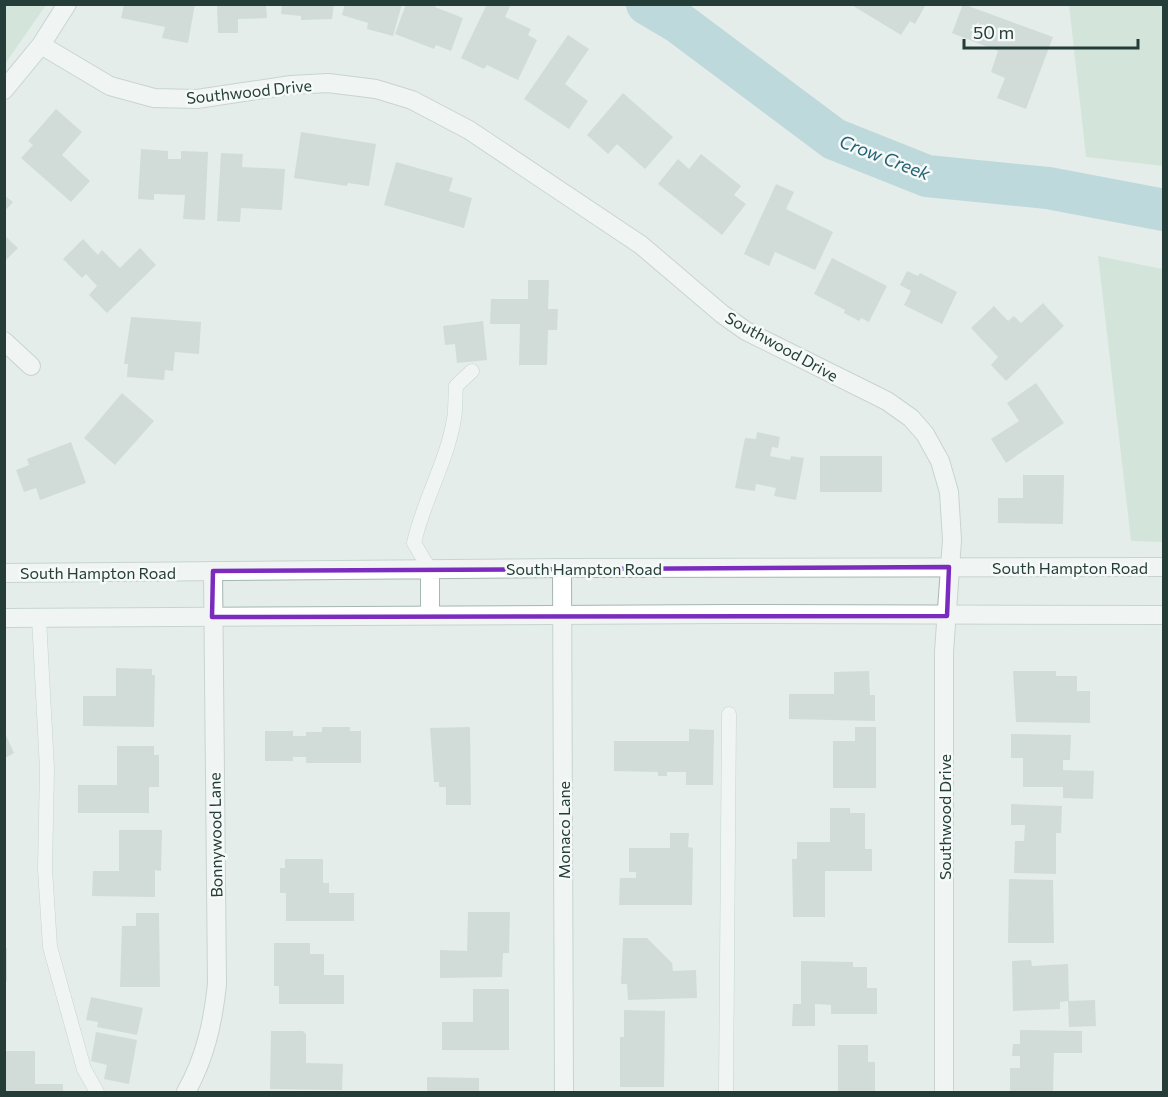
<svg xmlns="http://www.w3.org/2000/svg" width="1168" height="1097" viewBox="0 0 1168 1097" font-family="Commissioner,sans-serif">
<style>
.green{fill:#bfdcc9}
.lines{fill:none;stroke-linecap:round;stroke-linejoin:round}
.river{stroke:#91c0cd;stroke-width:42}
.building{fill:#bac7c3}
.lane-casing{stroke:#a7b5b0;stroke-width:15}
.street-casing{stroke:#a7b5b0;stroke-width:20}
.secondary-casing{stroke:#a4b7b2;stroke-width:20}
.lane{stroke:#fff;stroke-width:14}
.street{stroke:#fff;stroke-width:18}
.secondary{stroke:#fff;stroke-width:18}
.marked{fill:none;stroke:#7b2cbf;stroke-width:4.5;stroke-linejoin:round}
.labels{text-anchor:middle;dominant-baseline:central;stroke-width:5;stroke-linejoin:round;paint-order:stroke}
.street-label{font-size:16px;fill:#253d38;stroke:#f5f9f7}
.water-label{font-size:18px;font-style:italic;fill:#246274;stroke:#f5f9f7}
</style>
<rect width="100%" height="100%" fill="#e4ede9"/>
<!-- green -->
<path class="green" d="M5,4l41,1 -41,59 -1,-59z
M1151,5l12,1v160l-77,-9 -17,-152z
M1098,256l65,13v273l-32,-1z"/>
<g class="lines">
<!-- river -->
<path class="river" d="M647,4l32,19 155,116 93,37 121,12 116,22"/>
</g>
<!-- building -->
<path class="building" d="M124,4h71l-7,39 -26,-5 3,-11 -44,-9z
M217,4h49l1,14 -29,1v14h-20z
M282,4h52l-2,15 -31,1v-4l-20,-2z
M345,4h57l-9,32 -26,-7 1,-6 -26,-8z
M406,4h30l-1,3 28,11 -12,33 -15,-6 -2,4 -39,-15z
M487,4h24l-6,13 26,12 -3,6 9,5 -19,40 -31,-15 -3,4 -23,-11z
M850,4h76l-11,20 -5,-3 -9,14z
M963,4l90,33 -27,72 -29,-11 8,-20 -14,-6 7,-21 -46,-18z
M568,35l21,14 -24,35 23,17 -19,28 -45,-30z
M623,93l50,44 -28,32 -28,-25 -9,10 -21,-19z
M56,109l26,23 -20,23 28,26 -19,21 -50,-44 12,-13 -5,-4z
M301,132l75,12 -7,42 -21,-3 -1,3 -53,-8z
M141,149l27,2v8h13v-8l27,1 -3,68 -22,-1 2,-24 -31,-1v6l-16,-1z
M221,153l22,1 -1,13 43,2 -3,41 -41,-2 -1,14 -23,-1z
M701,154l40,32 -7,9 12,9 -24,31 -64,-51 20,-25 11,10z
M396,162l57,16 -4,13 23,7 -8,30 -80,-23z
M776,184l18,8 -8,17 47,23 -18,38 -40,-18 -6,14 -25,-12z
M4,195l9,7 -9,10z
M4,235l14,13 -14,14z
M83,239l15,16 4,-5 18,18 20,-20 16,17 -49,48 -18,-18 8,-9 -11,-12 -4,4 -19,-19z
M832,258l55,28 -18,36 -8,-4 -2,3 -15,-8 1,-3 -31,-16z
M907,271l11,5 2,-3 37,19 -15,32 -38,-19 7,-14 -11,-6z
M528,280h21l-1,29h10l-1,21h-9l-1,35h-28l1,-41h-30l1,-25h37z
M1043,303l21,23 -58,55 -15,-16 7,-8 -27,-29 23,-22 14,15 6,-5 7,7z
M131,317l70,5 -2,32 -24,-2 -2,19 -8,-1 -1,10 -37,-3 1,-13h-4z
M483,321l4,39 -30,3 -2,-19 -10,1 -2,-19z
M1036,383l28,40 -58,40 -15,-24 28,-18 -12,-18z
M122,393l32,28 -39,44 -31,-27z
M757,432l23,5 -2,11 -6,-1 -2,9 20,4 1,-4 13,2 -8,42 -22,-4 2,-8 -20,-4 -1,7 -20,-3 10,-50 11,1z
M71,442l15,41 -46,17 -4,-12 -12,4 -8,-22 13,-5 -2,-6z
M820,456h62v36h-62z
M1023,475h41l-1,49 -65,-1v-25h25z
M116,668l36,1v6h3l-1,52 -71,-1v-30h33z
M869,671l1,24h5v26l-86,-2v-25h45v-22z
M1013,671h43v5h21v15h13v32l-74,-1z
M322,727h28v4h11v32h-55v-6h-13v4h-28v-30h28v5h13v-4h16z
M470,727l1,78h-25v-18h-7v-5h-5l-4,-54z
M855,727h21v61h-43v-47h22z
M689,729l25,1 -1,55h-27v-13h-19v4h-9v-4l-44,-1v-30h75z
M5,733l9,20 -9,5z
M1011,734l60,1 -1,25h-7v10l31,1 -1,28 -30,-1v-11h-40v-29h-12z
M117,746h37v9h5v32h-10v26h-71v-28h39z
M1011,804l51,2 -1,27h-5v41l-42,-1 1,-32h9l1,-16h-14z
M830,808h20v5h15v36h7v22h-47v46h-32l-1,-58h5v-17h33z
M119,830h43l-1,41 -6,-1v27l-63,-1 1,-25h26z
M670,833h19l-1,14 5,1 -1,57h-73l1,-27h16v-6h-7v-24h41z
M285,859h38v24h6v10h25v28h-68v-28h-6v-25h5z
M1009,879l44,1 1,63h-46z
M468,912h42l-1,41h-6l-1,24 -62,1v-28l27,1z
M136,913h23l1,74h-40l2,-61h14z
M623,938h24l25,25 1,8 23,-1 1,28 -69,2 -1,-16h-6z
M274,943h36v11h14v21h20v29h-65v-18h-5z
M4,948h3v33h-3z
M1031,960l1,6 36,-2 1,37 26,-1 1,26 -27,1 -1,-26 -8,1v7l-47,2 -1,-50z
M801,961l52,1v5h14v21h10v26h-46v-9l-16,-1v22h-23l1,-22h8z
M473,989h36v61h-67v-28h31z
M91,997l52,11 -6,27 -40,-8 1,-5 -12,-2z
M624,1010l41,1 -1,76h-44v-50h4z
M1020,1030l62,1v22h-28l-1,39h-43v-24h10v-12h-8l1,-12h7z
M271,1031h32l3,3v29l37,1 -1,26 -72,-1z
M96,1032l41,8 -8,44 -25,-5 3,-14 -16,-4z
M838,1045h30v17h7v30h-37z
M6,1051h29v33h28v8h-57z
M427,1077l52,1v14h-52z"/>
<g class="lines">
<defs>
<path id="lane" d="M430,570l-16,-27c9,-42 33,-81 40,-124 2,-11 1,-22 2,-33l16,-15
M39,618l8,151 -2,100 5,78 34,122 13,23
M726,1092l3,-378"/>
<path id="street" d="M41,45l69,41 44,12 43,1 94,-14 37,-2 48,6 36,11 57,30 172,115 81,69 24,17 141,70 24,17 14,16 15,27 9,31 3,48 -8,112v440
M4,90l37,-45 26,-41
M4,341l27,25
M562,568l2,524
M186,1092c19,-34 27,-69 31,-108l-4,-413"/>
<path id="secondary" d="M430,570v46
M4,573l558,-5 602,-1
M4,618l724,-4 436,1"/>
</defs>
<!-- lane casing -->
<use href="#lane" class="lane-casing"/>
<!-- street casing -->
<use href="#street" class="street-casing"/>
<!-- secondary casing -->
<use href="#secondary" class="secondary-casing"/>
<!-- lane -->
<use href="#lane" class="lane"/>
<!-- street -->
<use href="#street" class="street"/>
<!-- secondary -->
<use href="#secondary" class="secondary"/>
</g>
<!-- marked area -->
<path d="M0 0H1168V1097H0ZM949,567l-2,49 -735,1 1,-46z" fill="#e4ede9" fill-opacity=".55" fill-rule="evenodd"/>
<path class="marked" d="M949,567l-2,49 -735,1 1,-46z"/>
<g class="labels">
<!-- street labels -->
<g class="street-label">
<text transform="translate(249 91) rotate(-6)">Southwood Drive</text>
<text transform="translate(782 346) rotate(29)">Southwood Drive</text>
<text x="1070" y="567">South Hampton Road</text>
<text x="584" y="568">South Hampton Road</text>
<text x="98" y="572">South Hampton Road</text>
<text transform="translate(944 817) rotate(-90)">Southwood Drive</text>
<text transform="translate(563 830) rotate(-90)">Monaco Lane</text>
<text transform="translate(215 835) rotate(-91)">Bonnywood Lane</text>
</g>
<!-- water labels -->
<g class="water-label">
<text transform="translate(885 157) rotate(21)">Crow Creek</text>
</g>
</g>
<!-- border -->
<rect width="1168" height="1097" fill="none" stroke="#253d38" stroke-width="12"/>
<!-- scale -->
<path d="M964 39v9h174v-9" fill="none" stroke="#253d38" stroke-width="3"/>
<text x="973" y="39" font-size="18" fill="#253d38" stroke="#f5f9f7" stroke-width="4.5" paint-order="stroke">50 m</text>
</svg>
